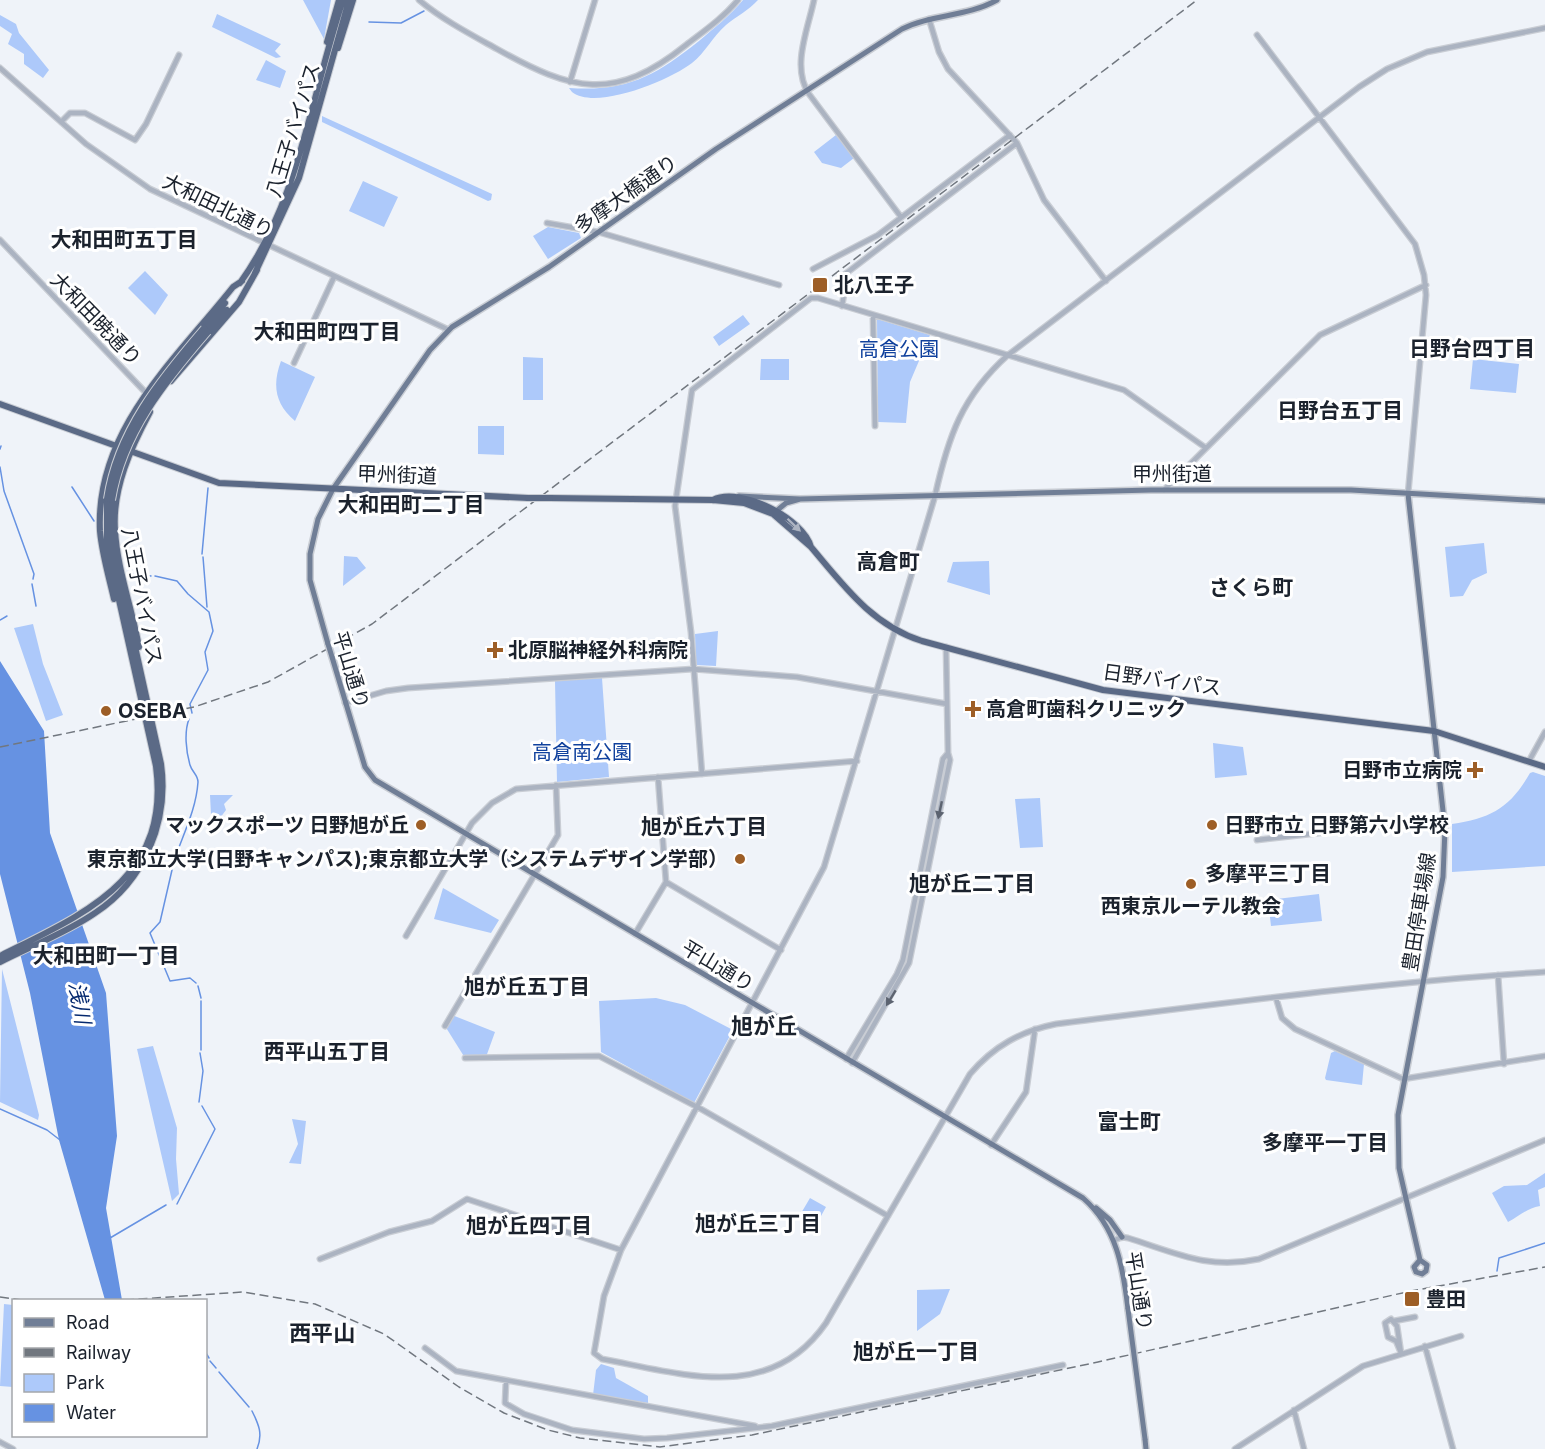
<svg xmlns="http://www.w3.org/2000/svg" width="1545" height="1449" viewBox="0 0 1545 1449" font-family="Inter,'Noto Sans JP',sans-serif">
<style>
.green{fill:#adc9fa}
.water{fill:#6692e2}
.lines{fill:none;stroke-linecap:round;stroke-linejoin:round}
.stream{stroke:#6692e2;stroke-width:1.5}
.minor-casing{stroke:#c9cdd4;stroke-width:7}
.major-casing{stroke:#c9cdd4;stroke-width:8}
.highway-casing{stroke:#c9cdd4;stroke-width:8}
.minor{stroke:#abb3c1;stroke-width:4.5}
.major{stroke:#707e96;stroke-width:5}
.highway{stroke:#5b6a86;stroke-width:6}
.rail{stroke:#71777f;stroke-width:1.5;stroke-dasharray:9 4.5;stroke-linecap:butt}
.major-bridge-casing{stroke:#c9cdd4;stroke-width:8;stroke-linecap:butt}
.highway-bridge-casing{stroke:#c9cdd4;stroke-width:8;stroke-linecap:butt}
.major-bridge{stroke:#707e96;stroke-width:5}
.highway-bridge{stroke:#5b6a86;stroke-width:6}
.oneway{fill:#adb4c2}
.oneway2{fill:#5c6370}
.poi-dot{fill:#9d5e26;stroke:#fff;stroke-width:2}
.labels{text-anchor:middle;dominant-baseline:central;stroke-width:6;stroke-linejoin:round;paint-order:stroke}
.street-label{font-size:20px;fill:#1b222d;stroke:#fff}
.poi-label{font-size:20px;font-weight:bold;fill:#1b222d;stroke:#fff;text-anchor:start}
.park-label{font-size:20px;fill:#10419d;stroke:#fff}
.neighbourhood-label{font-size:21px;font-weight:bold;fill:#1b222d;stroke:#fff}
.water-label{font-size:21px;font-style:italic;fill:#05296e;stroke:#fff}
.quarter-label{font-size:22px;font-weight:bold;fill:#1b222d;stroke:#fff}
</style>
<rect width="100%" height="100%" fill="#eff3f9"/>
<!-- green -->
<path class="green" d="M303,0h28l-7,39z
M743,0h15c-10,11 -21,16 -32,25 -13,11 -21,28 -34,38 -22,17 -96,48 -120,29l-3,-4c58,4 86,-12 130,-47 15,-13 31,-25 44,-41z
M217,14l64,30 -6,7 6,6 -5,1 -64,-31z
M0,15l16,9 3,9 30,37 -6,8 -19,-14v-10l-16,-10 4,-10 -12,-8z
M266,60l20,11 -6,17 -24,-8z
M322,116l170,78 -1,6 -3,1 -166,-79z
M836,135l18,23 -13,10 -19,-5 -8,-11z
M363,181l35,16 -14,30 -35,-16z
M548,227l31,6 2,5 -33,21 -15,-23z
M145,271l23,24 -13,20 -27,-27z
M743,315l7,9 -31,22 -6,-9z
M877,319l53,16 -20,47 -4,41 -28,-1z
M523,357l20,1v42h-20z
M761,359h28v21h-29z
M1473,359l46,5 -3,29 -46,-4z
M281,361l34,16 -20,44c-20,-17 -23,-36 -14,-60z
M478,426h26v29l-26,-1z
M1484,543l3,30 -15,7 -9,16 -13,1 -5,-50z
M344,556l13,1 9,11 -23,18z
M989,561l1,34 -43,-13 6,-20z
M33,624l10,40 20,51 -17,6 -32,-93z
M718,631l-2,35 -20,-1 -1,-31z
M602,678l7,99 -52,5 -2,-101z
M1213,743l30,4 4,28 -32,3z
M948,753l2,7 -41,203 -57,100 -6,-4 57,-99 40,-201z
M1533,772l12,4v90l-93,6v-48c39,-6 58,-16 78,-51z
M210,795h23l-9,9 2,6 -9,12 -6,-7z
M1040,798l3,49 -23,1 -5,-49z
M443,888l56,32 -8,13 -57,-14z
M1319,894l3,27 -51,5 -3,-26z
M2,969l37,146 -1,5 -38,-18z
M656,998l29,7 48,25 -39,73 -93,-51 -2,-51z
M452,1015l43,17 -9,25 -21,1 -20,-32z
M153,1046l24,82 -1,31 3,35 -7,7 -35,-152z
M1335,1051l29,13 -2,21 -36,-5 -1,-2 6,-25z
M292,1119l14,2 -5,43 -12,-1 9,-19z
M1545,1173v14l-7,3 2,16c-13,2 -20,10 -32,16l-16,-29 12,-7 23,-1z
M810,1198l16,9 -10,18 -16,-10z
M950,1289l-10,25 -23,17v-41z
M4,1304l9,1v82l-13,-1z
M601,1364l13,4 2,10 32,18v7l-55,-8 3,-25z"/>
<!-- water -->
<path class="water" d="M0,661l44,70 6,102 56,160 11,143 -11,72 16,92h-17l-46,-160 -29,-147 -30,-119z"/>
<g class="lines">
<!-- stream -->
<path class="stream" d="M369,22l32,1 23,-12
M0,449l1,-3
M0,467l4,24 30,83 -1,5
M72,487l22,34
M202,554l6,-66
M203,557l4,50
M128,573l23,3
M155,576l22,5 11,13 21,18 4,19 -8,21 3,18 -18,34 2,9
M32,584l4,22
M0,620l7,-4
M172,867c9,-29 24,-55 26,-85 0,-7 -6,-10 -8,-17 -4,-14 -6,-33 -1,-46
M172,870l-12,52 -10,11 20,48 20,-3 6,5
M198,986l3,12
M201,1001v49
M199,1102l4,-31 -3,-18
M0,1109l47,21 13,10
M177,1204l38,-75 -13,-23
M110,1238l56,-33
M1497,1271l2,-13 46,-15
M206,1353l3,5
M210,1361l6,7
M219,1372l30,35
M252,1411c7,14 11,23 5,38"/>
<defs>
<path id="minor" d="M419,0c24,20 51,34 78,49 75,42 117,54 189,-4 18,-14 37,-27 52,-45
M814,0c-6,29 -23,67 -5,94l92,123
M929,19l10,33 9,17 69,74 27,57 62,81
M1545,28l-118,24 -40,17 -28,18 -351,268c-46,41 -60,82 -73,141l-111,371 -203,383 -17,46 -10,57 8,6c81,15 168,45 224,-36l144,-249c24,-28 51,-43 86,-50 163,-20 325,-42 489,-52
M1257,35l158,209 9,31 2,20 -18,199
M0,68l86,76 64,45 299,141
M570,82l25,-82
M61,122l9,-9h15l50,27 11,-16 33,-69
M547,223l51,9 181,53
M0,240l147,154
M813,269l65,-34 132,-100
M842,306l2,-12 -4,-16 177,-135
M873,315l2,111
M294,363l40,-86
M1164,490l156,-155 106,-50
M345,703l41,-12 22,-3 285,-19 104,8 150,27
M1529,761l16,-29
M702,774l-11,-142 -16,-126 17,-116 119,-92h7l306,92 82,58
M1257,840l187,-21
M666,882l115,68
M635,934l31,-52 -8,-105
M406,936l66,-113 20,-20 24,-14 341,-28
M1498,975l6,89
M1276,998l6,20 13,11 108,50 142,-23
M445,1026l113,-191 -2,-50
M465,1058l134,-2 102,53 187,107
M846,1059l51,-85 6,-14 40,-201 5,-6
M852,1063l57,-100 41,-203 -2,-7 -2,-106
M991,1145l35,-53 9,-63
M1115,1240l7,-3 6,1c48,15 80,32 131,21l286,-119
M320,1259l69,-27 43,-11 35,-22 154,51
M1391,1319l6,7 4,27 -5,-12 -8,-4 -3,-14z
M1394,1321l21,-4
M1425,1346l28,103
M425,1348l31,23 299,55
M506,1381l-1,22 19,11 48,16 72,9 23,-1 105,-12 291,-61
M1294,1410l10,39
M0,1442l13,7
M1235,1449l128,-83 98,-30"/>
<path id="major" d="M1408,494l37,335 -2,48 -45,238 1,53 21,92 7,5 -1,6 -4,3 -6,-2 -2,-5 6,-7
M739,496l61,3
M774,513l12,-10 14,-4 351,-9h200l194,11
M328,644l-18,-64v-26l8,-35 15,-30 97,-139 22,-23 97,-60 167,-118 186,-120c30,-15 65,-12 95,-29
M332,657l33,110 10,13 708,418c34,30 40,69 45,111
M1096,1208l14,12 12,17
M1145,1439l1,10"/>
<path id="highway" d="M327,42l12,-42
M338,48l15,-48
M255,273l44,-95 50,-178
M240,283c60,-83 71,-188 103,-283
M204,328l21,-25
M208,332l19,-22
M171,381l68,-79 18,-32
M0,404l219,79 309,15
M550,498l163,2 31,3 29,11 38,33c-8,-29 -71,-61 -98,-47
M811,547c33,39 61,78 111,94l181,49 331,41 111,36
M114,599c-5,-22 -12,-45 -14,-68 -5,-101 76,-172 133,-244l9,-6
M139,647c-7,-39 -22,-78 -24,-117 -3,-41 16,-83 35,-118
M0,956c83,-42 171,-76 156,-190l-49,-220v-47
M0,962c31,-16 66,-29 95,-49 49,-32 74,-91 66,-149l-48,-217 -1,-47"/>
</defs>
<!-- minor casing -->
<use href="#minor" class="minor-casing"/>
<!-- major casing -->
<use href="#major" class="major-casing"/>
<!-- highway casing -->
<use href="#highway" class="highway-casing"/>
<!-- minor -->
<use href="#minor" class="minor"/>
<!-- major -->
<use href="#major" class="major"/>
<!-- highway -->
<use href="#highway" class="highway"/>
<!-- rail -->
<path class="rail" d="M0,747l194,-40 74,-25 104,-58 825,-624
M0,1297l22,3
M125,1300l118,-8 72,12 69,30 75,53 45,26 44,17 32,8 80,9 92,-12 346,-73 313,-71 134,-24"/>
<defs>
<path id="major-bridge" d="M328,644l4,13
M1128,1309l17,130"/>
<path id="highway-bridge" d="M528,498h22
M107,499c10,-68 54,-121 97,-171
M112,500c11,-67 53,-118 96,-168"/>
</defs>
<!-- major-bridge casing -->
<use href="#major-bridge" class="major-bridge-casing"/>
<!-- highway-bridge casing -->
<use href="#highway-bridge" class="highway-bridge-casing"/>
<!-- major-bridge -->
<use href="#major-bridge" class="major-bridge"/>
<!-- highway-bridge -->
<use href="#highway-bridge" class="highway-bridge"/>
</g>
<!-- one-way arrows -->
<defs><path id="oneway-solid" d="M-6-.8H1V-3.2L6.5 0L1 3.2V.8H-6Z" transform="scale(1.5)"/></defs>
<use class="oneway" href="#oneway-solid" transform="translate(794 525) rotate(44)"/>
<g class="oneway2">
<use href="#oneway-solid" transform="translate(940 810) rotate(102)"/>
<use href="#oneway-solid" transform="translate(891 998) rotate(121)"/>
</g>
<!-- markers -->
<g class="poi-dot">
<rect x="812" y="277" width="16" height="16" rx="3"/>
<path d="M492 641h6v6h6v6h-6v6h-6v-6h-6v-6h6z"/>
<path d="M970 700h6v6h6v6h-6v6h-6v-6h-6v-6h6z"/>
<circle cx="106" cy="711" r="6"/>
<path d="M1472 761h6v6h6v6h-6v6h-6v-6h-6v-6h6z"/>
<circle cx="421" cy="825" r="6"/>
<circle cx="1212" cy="825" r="6"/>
<circle cx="740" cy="859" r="6"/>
<circle cx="1191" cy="884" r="6"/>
<rect x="1404" y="1291" width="16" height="16" rx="3"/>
</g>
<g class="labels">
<!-- street labels -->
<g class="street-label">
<text transform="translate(293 130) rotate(-73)">八王子バイパス</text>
<text transform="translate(626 194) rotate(-35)">多摩大橋通り</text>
<text transform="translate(218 206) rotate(26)">大和田北通り</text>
<text transform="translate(96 319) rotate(46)">大和田暁通り</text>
<text x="1172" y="474">甲州街道</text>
<text transform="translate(397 475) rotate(2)">甲州街道</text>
<text transform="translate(142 596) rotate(79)">八王子バイパス</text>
<text transform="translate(351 670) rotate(73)">平山通り</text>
<text transform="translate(1162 680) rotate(8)">日野バイパス</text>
<text transform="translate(1419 912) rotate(-81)">豊田停車場線</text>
<text transform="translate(718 966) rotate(31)">平山通り</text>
<text transform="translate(1139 1291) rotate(81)">平山通り</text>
</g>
<!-- poi labels -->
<g class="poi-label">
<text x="834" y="285">北八王子</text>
<text x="508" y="650">北原脳神経外科病院</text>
<text x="986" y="709">高倉町歯科クリニック</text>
<text x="118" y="711">OSEBA</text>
<text x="1462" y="770" text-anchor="end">日野市立病院</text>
<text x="409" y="825" text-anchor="end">マックスポーツ 日野旭が丘</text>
<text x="1224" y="825">日野市立 日野第六小学校</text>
<text x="728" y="859" text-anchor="end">東京都立大学(日野キャンパス);東京都立大学（システムデザイン学部）</text>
<text x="1191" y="906" text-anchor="middle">西東京ルーテル教会</text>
<text x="1426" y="1299">豊田</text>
</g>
<!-- park labels -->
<g class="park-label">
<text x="899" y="349">高倉公園</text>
<text x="582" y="752">高倉南公園</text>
</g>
<!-- neighbourhood labels -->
<g class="neighbourhood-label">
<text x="124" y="239">大和田町五丁目</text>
<text x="327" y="331">大和田町四丁目</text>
<text x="1472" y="348">日野台四丁目</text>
<text x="1340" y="410">日野台五丁目</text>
<text x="411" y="504">大和田町二丁目</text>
<text x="888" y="561">高倉町</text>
<text x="1251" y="587">さくら町</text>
<text x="704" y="826">旭が丘六丁目</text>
<text x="1268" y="873">多摩平三丁目</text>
<text x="972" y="883">旭が丘二丁目</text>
<text x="106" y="955">大和田町一丁目</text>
<text x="527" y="986">旭が丘五丁目</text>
<text x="327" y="1051">西平山五丁目</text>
<text x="1129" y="1121">富士町</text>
<text x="1325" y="1142">多摩平一丁目</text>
<text x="758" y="1223">旭が丘三丁目</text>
<text x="529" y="1225">旭が丘四丁目</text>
<text x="916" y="1351">旭が丘一丁目</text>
</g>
<!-- water labels -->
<g class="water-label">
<text transform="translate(80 1003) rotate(80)">浅川</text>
</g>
<!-- quarter labels -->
<g class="quarter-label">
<text x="764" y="1026">旭が丘</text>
<text x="322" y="1333">西平山</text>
</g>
</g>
<!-- legend -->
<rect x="12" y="1299" width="195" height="138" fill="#ffffff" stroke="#a4a7ab" stroke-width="1.5"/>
<rect x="24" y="1318" width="30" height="9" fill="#707e96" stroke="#a4a7ab" stroke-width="1.5"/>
<text x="66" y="1329" font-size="18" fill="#1b222d">Road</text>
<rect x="24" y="1348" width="30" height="9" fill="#71777f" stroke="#a4a7ab" stroke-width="1.5"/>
<text x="66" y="1359" font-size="18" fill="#1b222d">Railway</text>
<rect x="24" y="1374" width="30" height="18" fill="#adc9fa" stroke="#a4a7ab" stroke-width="1.5"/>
<text x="66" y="1389" font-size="18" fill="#1b222d">Park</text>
<rect x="24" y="1404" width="30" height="18" fill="#6692e2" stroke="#a4a7ab" stroke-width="1.5"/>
<text x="66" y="1419" font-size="18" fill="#1b222d">Water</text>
</svg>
